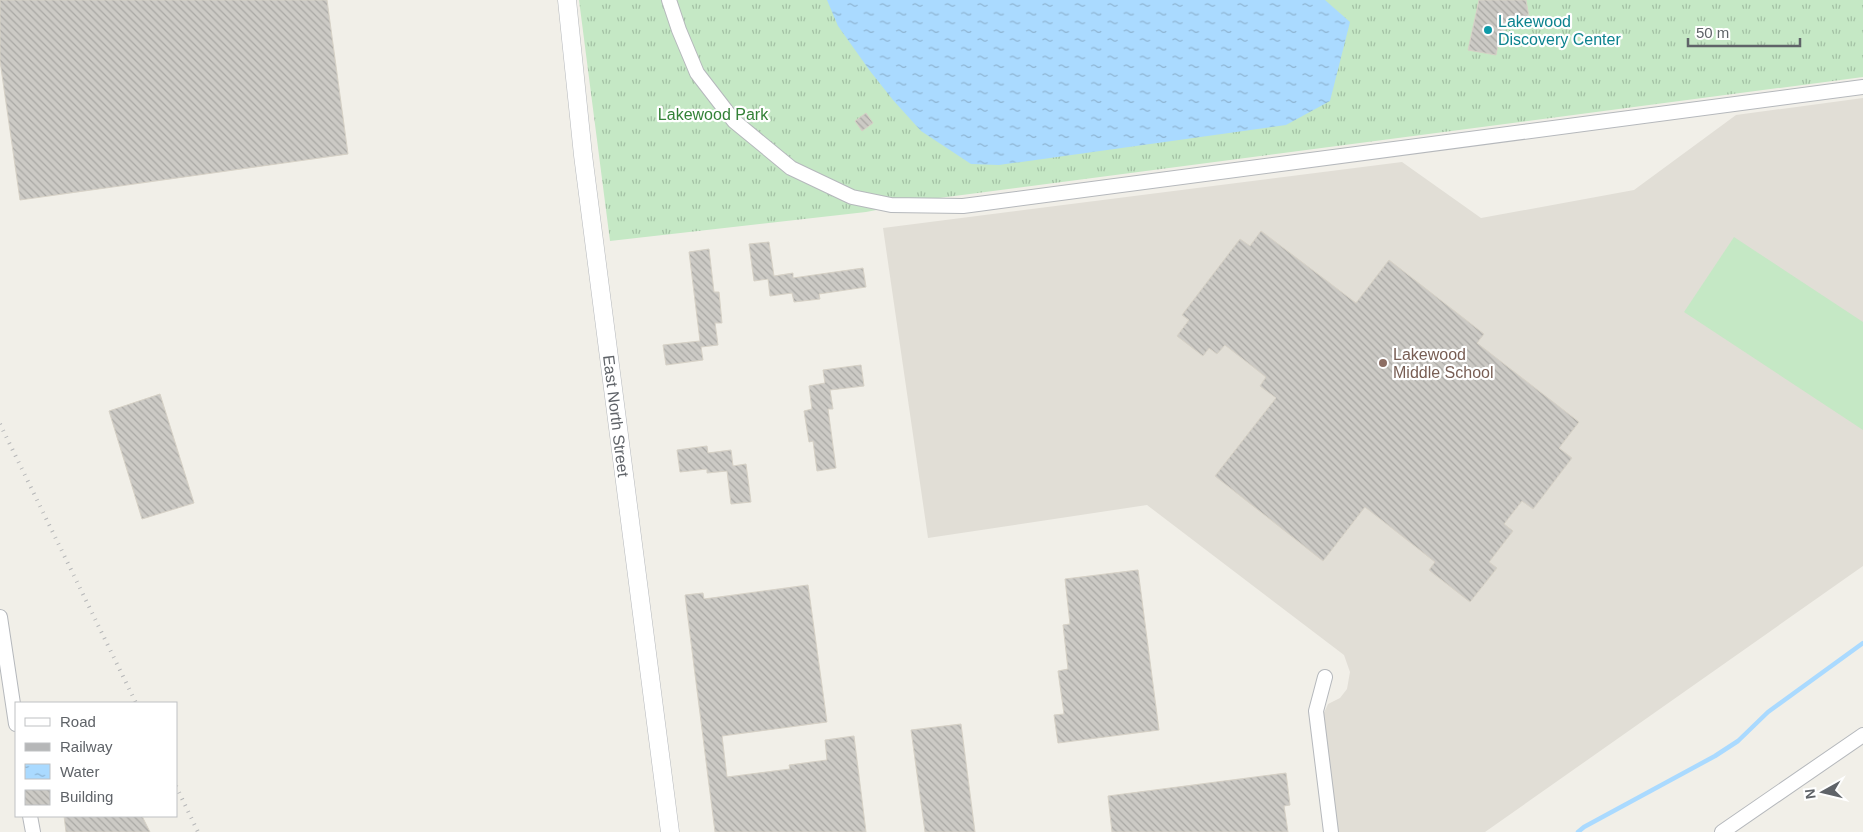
<svg xmlns="http://www.w3.org/2000/svg" width="1863" height="832" viewBox="0 0 1863 832" font-family="Arial,sans-serif">
<style>
.education{fill:#e1ded6}
.grass{fill:url(#grass-tufts)}
.pitch{fill:#c5e8c5}
.water{fill:url(#water-ripples)}
.lines{fill:none;stroke-linecap:round;stroke-linejoin:round}
.stream{stroke:#aadaff;stroke-width:4.5}
.building{fill:url(#building-back-hatch);stroke:#d6d1c6}
.minor-casing{stroke:#b5b8bc;stroke-width:16}
.tertiary-casing{stroke:#b5b8bc;stroke-width:19}
.minor{stroke:#fff;stroke-width:14}
.tertiary{stroke:#fff;stroke-width:18}
.rail{stroke:#b6b7b8;stroke-width:4;stroke-dasharray:1 6;stroke-linecap:butt}
.culture-dot{fill:#0f9aa8;stroke:#fff;stroke-width:2}
.education-dot{fill:#8d6e63;stroke:#fff;stroke-width:2}
.labels{text-anchor:middle;dominant-baseline:central;stroke-width:4.5;stroke-linejoin:round;paint-order:stroke}
.culture-label{font-size:16px;fill:#0d838f;stroke:#fff;text-anchor:start}
.park-label{font-size:16px;fill:#348238;stroke:#fff}
.education-label{font-size:16px;fill:#785e54;stroke:#fff;text-anchor:start}
.street-label{font-size:16px;fill:#5f6368;stroke:#fff}
</style>
<defs>
<pattern id="grass-tufts" width="24" height="20" patternUnits="userSpaceOnUse" patternTransform="scale(1.25)"><rect width="24" height="20" fill="#c5e8c5"/><path d="M3 7l-1-3M5 7V3M7 7l1-3M15 17l-1-3M17 17v-4M19 17l1-3" fill="none" stroke="#a3c0a4"/></pattern>
<pattern id="water-ripples" width="26" height="14" patternUnits="userSpaceOnUse" patternTransform="scale(1.25)"><rect width="26" height="14" fill="#aadaff"/><path d="M2 4q2-2 4 0t4 0M15 11q2-2 4 0t4 0" fill="none" stroke="#8eb4d2"/></pattern>
<pattern id="building-back-hatch" width="6" height="6" patternUnits="userSpaceOnUse" patternTransform="scale(1.25)"><rect width="6" height="6" fill="#cccac5"/><path d="M-1 5l2 2M0 0l6 6M5-1l2 2" fill="none" stroke="#a9a8a4"/></pattern>
</defs>
<rect width="100%" height="100%" fill="#f1efe8"/>
<!-- education -->
<path class="education" d="M1863,98v468l-378,266h-149l-13,-117 5,-11 12,-6 7,-9 3,-17 -6,-17 -197,-150 -219,33 -45,-310 519,-66 79,56 153,-28 102,-75z"/>
<!-- grass -->
<path class="grass" d="M579,0h1284v77l-924,121 -73,14 -256,29z"/>
<!-- pitch -->
<path class="pitch" d="M1734,237l129,85v108l-179,-118z"/>
<!-- water -->
<path class="water" d="M827,0h498l25,22 -20,79 -44,24 -287,40 -28,-1 -50,-33 -28,-31 -23,-29 -32,-45z"/>
<g class="lines">
<!-- stream -->
<path class="stream" d="M1578,832l6,-5 131,-71 23,-15 30,-29 95,-69"/>
</g>
<!-- building -->
<path class="building" d="M0,0h327l21,154 -328,46 -20,-139z
M1479,0h47l3,17 -23,4 -4,17 -3,2 -3,15 -28,-5z
M866,113l7,10 -11,8 -7,-10z
M1261,231l95,72 33,-43 95,74 -7,9 102,79 -20,26 13,10 -39,51 -11,-8 -18,23 9,7 -24,31 8,6 -27,34 -41,-32 6,-8 -70,-55 -42,54 -108,-85 61,-78 -16,-12 6,-9 -41,-32 -8,9 -8,-6 -6,8 -26,-20 12,-16 -7,-5 58,-76 10,7z
M769,242l5,34 19,-3v5l70,-10 3,19 -47,7 1,5 -26,3 -2,-9 -22,3 -2,-17 -14,2 -5,-37z
M709,249l5,43h5l3,31h-7l3,22 -17,2 2,13 -37,5 -3,-20 37,-4 -11,-89z
M861,365l3,21 -34,4 3,19h-5l8,59 -19,3 -4,-30 -4,1 -5,-31 8,-2 -3,-23 16,-3 -2,-13z
M160,394l34,109 -52,16 -33,-108z
M707,446l1,7 23,-3 2,16 13,-2 5,38 -20,2 -4,-33 -20,2v-4l-27,3 -3,-22z
M1138,570l21,160 -101,13 -4,-28 10,-1 -6,-43 10,-2 -5,-44 7,-1 -5,-45z
M808,585l19,137 -105,14 5,41 63,-8 -1,-4 38,-5 -2,-20 29,-4 12,96h-151l-30,-237 18,-2 1,6z
M961,724l14,108h-50l-14,-102z
M1286,773l4,32 -6,1 4,26h-176l-4,-36z
M64,816h78l8,16h-84z"/>
<g class="lines">
<defs>
<path id="minor" d="M669,0l10,30 18,43 37,48 57,47 61,29 39,8 72,1 900,-119
M0,617l16,107
M1325,677l-9,34 15,121
M30,816l3,16
M1722,832l141,-97"/>
<path id="tertiary" d="M567,0l16,155 87,677"/>
</defs>
<!-- minor casing -->
<use href="#minor" class="minor-casing"/>
<!-- tertiary casing -->
<use href="#tertiary" class="tertiary-casing"/>
<!-- minor -->
<use href="#minor" class="minor"/>
<!-- tertiary -->
<use href="#tertiary" class="tertiary"/>
<!-- rail -->
<path class="rail" d="M0,424l136,279
M176,786l22,46"/>
</g>
<!-- markers -->
<circle class="culture-dot" cx="1488" cy="30" r="5"/>
<circle class="education-dot" cx="1383" cy="363" r="5"/>
<g class="labels">
<!-- culture labels -->
<g class="culture-label">
<text x="1498" y="21">Lakewood<tspan x="1498" dy="18">Discovery Center</tspan></text>
</g>
<!-- park labels -->
<g class="park-label">
<text x="713" y="114">Lakewood Park</text>
</g>
<!-- education labels -->
<g class="education-label">
<text x="1393" y="354">Lakewood<tspan x="1393" dy="18">Middle School</tspan></text>
</g>
<!-- street labels -->
<g class="street-label">
<text transform="translate(616 416) rotate(83)">East North Street</text>
</g>
</g>
<!-- legend -->
<rect x="15" y="702" width="162" height="115" fill="#ffffff" stroke="#bfc1c3"/>
<rect x="25" y="718" width="25" height="8" fill="#ffffff" stroke="#bfc1c3"/>
<text x="60" y="727" font-size="15" fill="#5f6368">Road</text>
<rect x="25" y="743" width="25" height="8" fill="#b6b7b8" stroke="#bfc1c3"/>
<text x="60" y="752" font-size="15" fill="#5f6368">Railway</text>
<rect x="25" y="764" width="25" height="15" fill="url(#water-ripples)" stroke="#bfc1c3"/>
<text x="60" y="777" font-size="15" fill="#5f6368">Water</text>
<rect x="25" y="790" width="25" height="15" fill="url(#building-back-hatch)" stroke="#bfc1c3"/>
<text x="60" y="802" font-size="15" fill="#5f6368">Building</text>
<!-- north arrow -->
<g transform="translate(1823 792) rotate(262)" stroke="#ffffff" stroke-width="4" paint-order="stroke">
<path d="M0-4L9 19L0 12L-9 19Z" fill="#5f6368"/>
<text y="-8" font-size="14" font-weight="bold" text-anchor="middle" fill="#5f6368">N</text>
</g>
<!-- scale -->
<path d="M1688 38v8h112v-8" fill="none" stroke="#5f6368" stroke-width="2.5"/>
<text x="1696" y="38" font-size="15" fill="#5f6368" stroke="#ffffff" stroke-width="4" paint-order="stroke">50 m</text>
</svg>
